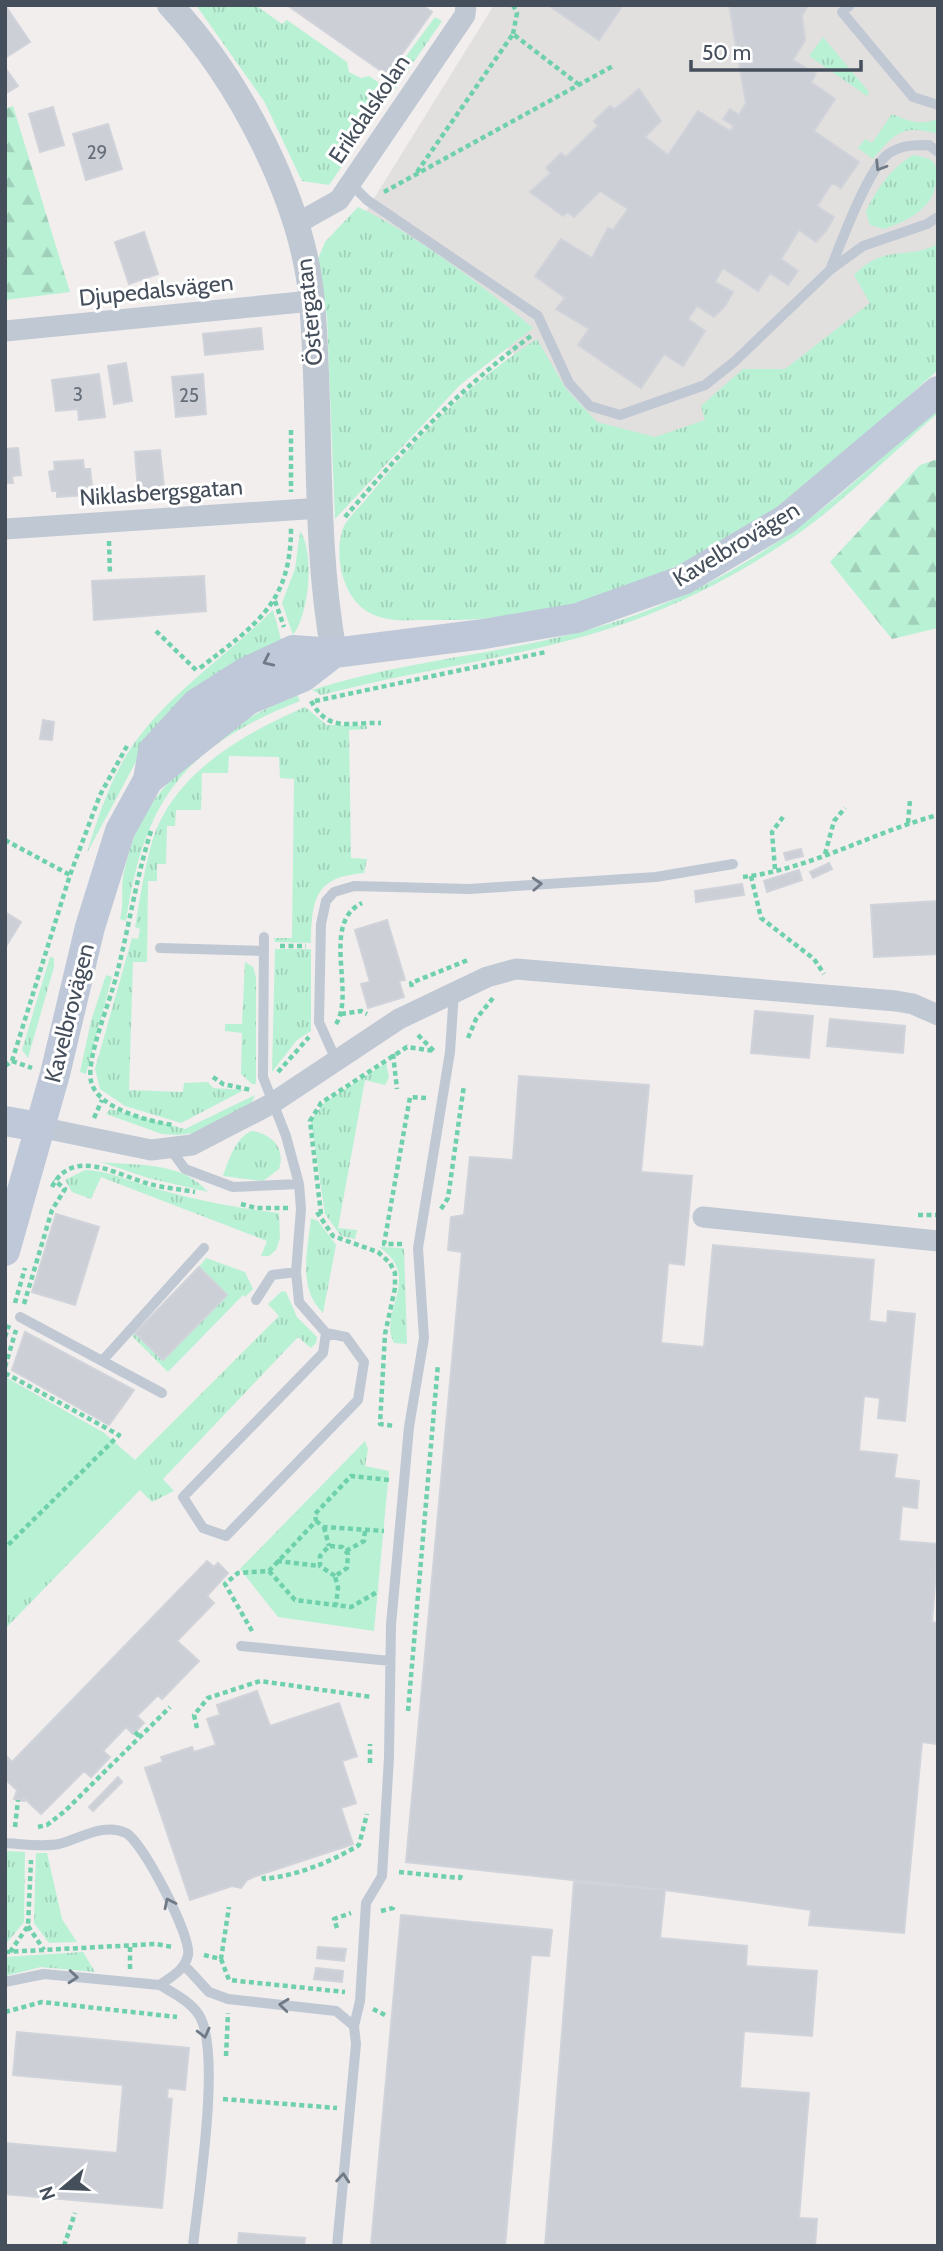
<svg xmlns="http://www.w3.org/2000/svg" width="943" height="2251" viewBox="0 0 943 2251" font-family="Cabin,sans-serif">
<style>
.education{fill:#e2dfdf}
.grass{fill:url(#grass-tufts)}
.forest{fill:url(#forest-firs)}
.park{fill:#b9f1d5}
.building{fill:#cccfd6;stroke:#d1d3da;stroke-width:2}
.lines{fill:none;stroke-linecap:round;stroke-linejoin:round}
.path{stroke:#6fd1ab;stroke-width:4.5;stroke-dasharray:5 3.5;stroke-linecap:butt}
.service{stroke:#c0c8d4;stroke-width:10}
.minor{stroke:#c0c8d4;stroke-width:21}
.tertiary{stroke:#c0c8d4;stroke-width:26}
.secondary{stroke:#bfc8d8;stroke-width:30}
.oneway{stroke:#707986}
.oneway2{stroke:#707987}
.labels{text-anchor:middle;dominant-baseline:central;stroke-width:6;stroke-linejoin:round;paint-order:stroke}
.number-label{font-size:19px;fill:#676f7a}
.street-label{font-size:23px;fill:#454f5c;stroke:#fff}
</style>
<defs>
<pattern id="grass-tufts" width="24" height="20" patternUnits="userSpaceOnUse" patternTransform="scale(1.75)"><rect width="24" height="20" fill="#b9f1d5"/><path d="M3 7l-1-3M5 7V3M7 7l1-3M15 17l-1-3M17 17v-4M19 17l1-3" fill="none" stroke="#a0d0b9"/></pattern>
<pattern id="forest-firs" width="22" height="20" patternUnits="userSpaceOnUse" patternTransform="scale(1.75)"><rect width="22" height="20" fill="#b9f1d5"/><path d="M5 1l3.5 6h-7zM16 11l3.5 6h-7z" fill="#a0d0b9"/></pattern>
</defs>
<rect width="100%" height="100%" fill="#f1eeed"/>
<!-- education -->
<path class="education" d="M494,5h444v292l-271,155 -72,-28 -235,-203z"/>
<!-- grass -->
<path class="grass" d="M196,5h59l27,19 5,-4 60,42 2,10 12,6 8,-2 15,10 51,-69 7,4 -113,164 -27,-4 -38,-80z
M823,37l46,55 -2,4 -58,-40z
M892,114c18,7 26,12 46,5v15c-36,-10 -43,-1 -65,25l-15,-11 7,-9 7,4z
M914,155l16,4 5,5c8,40 -21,54 -51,65l-14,-4 -4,-13c9,-21 27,-47 48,-57z
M358,207c57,27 127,80 175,121l-73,57 -125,134 -8,-201 -9,-59 7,-17z
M938,244v126c-53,46 -104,98 -161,138 -56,39 -124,73 -190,92 -54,16 -107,21 -162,20 -18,0 -37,2 -53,-6 -28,-13 -38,-54 -30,-83 3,-11 18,-24 25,-33 50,-61 103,-116 170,-159l29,50 31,33 58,15 50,-17 -4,-14 42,-37h42l85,-66 -16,-28c32,-32 51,-14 84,-31z
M938,408v5c-45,39 -88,83 -136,118 -52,37 -112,69 -173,91 -99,35 -206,46 -308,73l-9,-5c89,-29 184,-35 275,-60 80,-21 157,-61 222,-111 45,-34 86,-74 129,-111z
M300,531c15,21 9,84 -7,104l-11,-32 13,-34z
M273,610l9,33 -143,113 -52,97c11,-37 24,-76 46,-108 37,-53 95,-90 140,-135z
M297,695l3,6c-116,45 -156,99 -174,220l-6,-2c4,-14 1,-28 3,-42 2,-11 5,-21 8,-31 22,-70 101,-126 166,-151z
M305,707l22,18 40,1v3l-18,1 2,128 16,1 -3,14c-50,4 -52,27 -53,70l-36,-1 -1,-4h18l2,-159 -14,-1 -1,-21 -50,-1 -1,17h-26l-1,37h-25l-1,16h-8l-1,38h-9v17h-9l-1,81h-14l-4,128 54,2 1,-9 24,-1 5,6 31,2 -63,33 -56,-17 -25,-17 -5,-20 37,-131 6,1 2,-10 -5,-2c5,-28 9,-57 17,-85 21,-69 91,-108 153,-135z
M275,949h36v82l-14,9 -25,32z
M50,957l4,1v9l-26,91 -6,-8z
M245,962l8,5 3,10v107h-4l-11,-10 1,-41 -17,-2v-7h17z
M106,975l6,2 -26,97 -6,-2 11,-51z
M386,1063l3,14 -4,8 -20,-5 -27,148 19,2 -2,9 -14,-3 -16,-22 -14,-94 14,-18z
M255,1095l-4,9 -57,29 -16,2 -16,-1 -56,-20 4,-5 75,20z
M251,1131c21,2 35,18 28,38l-16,12 -40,-5c6,-17 12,-37 28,-45z
M101,1162c37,4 80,-1 107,30l-60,-14z
M85,1170c21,0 42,10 62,16 43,13 88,22 132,27l1,25 -4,12 -7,6h-8l6,-15 -166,-64 -10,22 -19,-7 -7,-12z
M311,1218l7,3 18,24 -13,68c-26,-25 -15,-63 -12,-95z
M379,1247l25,1 3,96 -13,-1c-17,-30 30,-66 -15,-96z
M206,1258l39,14 8,17 -8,8 -2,-2 -75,77 -36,-36 3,-3 28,27 64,-65 -28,-28z
M282,1291l4,1 11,25 20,20 -1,6 -5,5 -13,-11 -135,142 11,12 -22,11 -12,-12 -135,139v-252l99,56 31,27 144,-144 -11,-12z
M365,1441l3,8 -3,17 24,5 -149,98z
M5,1851l20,1 -1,70 -19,23z
M36,1853h11l15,66 15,23 -28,1 -15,-20z
M83,1952l12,20 -54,-5 -36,9v-19z"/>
<!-- forest -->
<path class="forest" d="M13,106l57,186 -65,8v-191z
M938,459v169l-46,11 -62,-77 90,-97z"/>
<!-- park -->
<path class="park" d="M5,1377l99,56 44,46 -143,129z
M345,1466l44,5 -15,160 -96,-14 -38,-48z"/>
<!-- building -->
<path class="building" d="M5,5l25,37 -25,16z
M287,5h135l10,7 -45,63z
M548,5h75l-24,35z
M729,5h79l-6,11 3,24 -12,20 23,14 -5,8 24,17 -21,32 45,31 -18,26 -9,-5 -15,23 17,11 -8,14 -10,11 -17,-12 -18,29 17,12 -10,14 -18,-12 -12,18 -35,-23 -8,14 18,10 -8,14 -11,11 -17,-11 -9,13 17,12 -22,35 -19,-12 -23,34 -63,-43 11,-16 -33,-20 9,-11 -30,-22 26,-37 31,19 16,-30 5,2 15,-21 -28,-18 -26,26 -7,-5 -4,4 -33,-24 21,-19 -5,-5 15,-15 5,4 32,-31 -4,-5 16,-15 5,3 24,-20 22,32 -16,16 23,18 30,-44 32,20 4,-5 -11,-7 7,-10 9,6 7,-12z
M6,69l12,17 -13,8v-24z
M53,107l11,38 -24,7 -11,-38z
M108,124l14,45 -36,11 -13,-46z
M144,232l14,42 -29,10 -14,-42z
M261,328l2,21 -58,6 -2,-21z
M126,363l6,38 -18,3 -6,-38z
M99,374l6,43 -26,3 -1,-11 -22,2 -4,-31z
M203,374l3,40 -30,3 -4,-40z
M18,448l3,27 -9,1 1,7h-8v-34z
M160,450l4,37 -26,3 -3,-38z
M83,460l1,9h6l2,17 -7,1 1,8 -29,2v-6h-5l-3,-19 6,-2 -1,-8z
M204,576l2,35 -112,9 -2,-39z
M43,720l11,2 -2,18 -12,-1z
M801,849l2,7 -17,4 -2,-7z
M829,863l3,6 -19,9 -3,-6z
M799,870l3,10 -35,12 -3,-11z
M742,884l2,11 -48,7 -1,-11z
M938,901v53l-64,3 -3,-52z
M5,912l16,10 -16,26z
M387,920l18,60 -6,1 5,16 -36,11 -7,-24 9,-2 -15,-52z
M755,1011l58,5 -4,42 -58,-5z
M830,1019l75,7 -2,27 -76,-7z
M519,1076l130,9 -8,87 51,4 -8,89 -16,-2 -7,80 43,4 9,-102 161,15 -5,61 18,2 1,-12 27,3 -10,107 -27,-3 2,-20 -16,-2 -5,55 38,4 -3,23 25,3 -2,27 -15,-2 -3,35 39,3 -6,78 6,1v121l-16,-2 -18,191 -95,-8 2,-15 -146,-20 -259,-28 56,-610 -14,-2 3,-33 13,-2 6,-58 43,3z
M56,1214l43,13 -24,78 -43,-13z
M199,1267l28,28 -64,65 -28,-27z
M25,1332l109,58 -25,35 -97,-55z
M207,1561l7,6 4,-4 10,10 -21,23 7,7 -37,38 22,20 -37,38 -4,-4 -21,21 7,7 -11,11 -7,-7 -23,24 7,6 -19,20 -7,-6 -43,43 -17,-16v3l-10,-2 3,-9 -12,-11v-24l7,7z
M257,1691l13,35 69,-23 18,53 -15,5 14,42 -15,5 12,36 -97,32 -9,4 -6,8 -9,-2 -42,14 -45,-132 18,-6 -2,-5 31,-10 2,5 22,-7 -9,-26 13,-4 -3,-10z
M118,1777l4,5 -29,29 -4,-4z
M574,1882l91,8 -5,48 87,8 -1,20 71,5 -5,65 -68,-5 -4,57 69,5 -10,125 18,1 -2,27h-270z
M401,1915l151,15 -3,26 -18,-1 -26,291h-134z
M318,1947l28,2 -2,12 -27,-3z
M316,1968l27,3 -1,11 -28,-3z
M17,2032l172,16 -4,42 -17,-2 -1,10 5,1 -10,109 -157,-14 1,-51 111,10 6,-68 -110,-10z
M239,2233l66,5 -1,8h-66z"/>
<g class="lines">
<!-- path -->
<path class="path" d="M513,34l4,-21 -4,-8
M417,172l96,-138 65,50
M384,192l229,-126
M291,430v62
M345,517c57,-67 115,-129 186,-181
M109,541l1,34
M275,601l9,26
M156,631l41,40
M200,668c55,-43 91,-64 91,-140
M311,701c18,32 37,21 70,22
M315,701l231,-49
M908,823l2,-23
M151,831c-15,47 -22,97 -35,146 -6,25 -30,81 -25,104 6,28 58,40 82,44
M5,840l65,35
M825,854l9,-33 11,-13
M775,869l-3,-37 11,-15
M751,876l10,42 53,41 10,15
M743,877c68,-8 130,-45 195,-62
M280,946h26
M412,987l-1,-4 57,-23
M341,1014l20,-3 6,3
M336,1024c20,-30 -16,-101 26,-121
M418,1035l16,16
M468,1038l8,-19 17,-21
M393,1054l4,35
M12,1061l20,7
M5,1066l7,-5 58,-186 30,-80 27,-49
M278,1072l31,-35
M213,1077l10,7 28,6
M94,1118l8,-18
M52,1187c20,-40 64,-13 94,-4 16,5 33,6 49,9
M241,1204l15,4h32
M441,1209l7,-11 16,-113
M317,1212l16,24 45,16 12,11 5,10v15l-10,46 -5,90 15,2
M321,1214l-11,-93 11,-18 86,-56 28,4
M918,1215h20
M402,1244h-18l26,-147 16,1
M15,1303l10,-35
M24,1304l28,-94 13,-21 -11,-9
M5,1337l4,-12
M5,1367l11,-37
M5,1373l114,62 -114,113
M316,1521l8,6 60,4
M324,1527l5,19
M346,1551l18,-10 1,-11
M277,1561l43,5
M269,1571l26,29 56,7 28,-16
M335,1576l-15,-10v-10l9,-10 13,1 6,7 -1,14 -12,8 3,12 -2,17
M252,1631l-27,-47 13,-11 31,-2 47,-50 -1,-7 36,-38 38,4
M408,1711l30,-347
M197,1728l-3,-13 14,-17 52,-17 112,16
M135,1732l5,5
M370,1763v-19
M15,1827l3,-27
M38,1827l9,-2 18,-14 105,-104
M399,1872l61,6 2,-6
M263,1876l1,3c34,-4 65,-16 95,-34l8,-31
M381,1911l12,-3 1,-3
M28,1926l16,24
M337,1928l-3,-9 17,-6
M5,1952l151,-8 16,3
M10,1952l18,-26 3,-66
M204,1955l17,4 8,-52
M221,1959l8,21 116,12
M130,1969v-24
M373,2009l12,6
M5,2012l37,-10 135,15
M226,2056l2,-43
M223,2099l114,9
M64,2246l11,-33"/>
<!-- service -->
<path class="service" d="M850,5l-8,7 71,85 25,8
M351,184l16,16 171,116 31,67 21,23 30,9 85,-30 29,-23 96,-92 33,-24 64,-22 11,-7
M830,270c11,-27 37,-99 58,-116 13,-9 26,-9 41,-9l9,7
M264,937l-1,140 23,59 13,48 2,25 -5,63 3,30 27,31 20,4 18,25 -6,38 -132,136 -23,-8 -20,-31 140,-144 3,-20
M160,948l103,3
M336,1060l-17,-38 2,-98 5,-23 8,-9 20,-6 115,3 187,-12 77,-13
M171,1150l14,19 48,18 66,-3
M256,1300l16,-25 24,-3
M20,1317l142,76
M103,1360l101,-112
M241,1646l149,15
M5,1843c17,1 37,4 54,1 21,-5 44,-22 67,-11 17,9 66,104 62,122 -3,15 -16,21 -28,30l-116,-11 -39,8
M185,1966l24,26 19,7 108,12 18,15 2,18 -19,202
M160,1985c13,8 30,16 39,30 23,37 -1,182 -6,231
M354,2026l6,-25 6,-98 16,-27 7,-119 2,-132 18,-198 15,-89 -6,-90 32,-196 4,-60"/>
<!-- minor -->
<path class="minor" d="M296,224l43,-24 126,-185 1,-10
M5,331l307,-30
M5,529l316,-21
M39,1127l112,23 41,-5 79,-41 128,-85 88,-42 29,-8 380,32 17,3 25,11
M703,1217l235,24"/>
<!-- tertiary -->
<path class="tertiary" d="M170,5c69,74 134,197 142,298 10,116 1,235 22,350"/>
<!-- secondary -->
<path class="secondary" d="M148,780l100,-80 55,-23 31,-24
M5,1121l34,6
M5,1251l50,-177 35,-147 30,-96 28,-51 5,-29 43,-47 50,-32 47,-22 41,3 150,-19 93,-16 106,-38 103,-61 152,-128"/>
</g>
<!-- one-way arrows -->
<defs><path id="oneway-chevron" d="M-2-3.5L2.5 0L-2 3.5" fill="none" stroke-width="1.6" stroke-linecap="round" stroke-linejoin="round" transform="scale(1.75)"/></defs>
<g class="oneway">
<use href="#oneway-chevron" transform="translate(880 166) rotate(122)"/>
<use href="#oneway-chevron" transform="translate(537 884) rotate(-3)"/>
<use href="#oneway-chevron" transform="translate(169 1903) rotate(-116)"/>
<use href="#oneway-chevron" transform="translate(73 1977) rotate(5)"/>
<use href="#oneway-chevron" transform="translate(284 2005) rotate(-174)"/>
<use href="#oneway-chevron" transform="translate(204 2033) rotate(76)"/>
<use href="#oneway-chevron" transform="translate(343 2178) rotate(-85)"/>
</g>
<use class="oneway2" href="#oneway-chevron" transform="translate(268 661) rotate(155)"/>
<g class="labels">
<!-- number labels -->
<g class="number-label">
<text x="97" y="152">29</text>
<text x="78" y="394">3</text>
<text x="189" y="395">25</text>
</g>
<!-- street labels -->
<g class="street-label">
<text transform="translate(369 109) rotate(-56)">Erikdalskolan</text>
<text transform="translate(156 290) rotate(-6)">Djupedalsvägen</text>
<text transform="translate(309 312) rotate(-96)">Östergatan</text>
<text transform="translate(161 492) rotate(-4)">Niklasbergsgatan</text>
<text transform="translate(736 544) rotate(-31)">Kavelbrovägen</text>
<text transform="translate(69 1013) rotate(-76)">Kavelbrovägen</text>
</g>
</g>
<!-- border -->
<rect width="943" height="2251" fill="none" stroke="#454f5c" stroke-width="14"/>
<!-- north arrow -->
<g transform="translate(63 2188) rotate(251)" stroke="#ffffff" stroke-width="5" paint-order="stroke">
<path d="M0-5L12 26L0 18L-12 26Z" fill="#454f5c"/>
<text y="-10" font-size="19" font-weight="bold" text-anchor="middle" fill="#454f5c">N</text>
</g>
<!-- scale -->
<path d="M691 60v10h170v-10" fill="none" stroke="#454f5c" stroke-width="3.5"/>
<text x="702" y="60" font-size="21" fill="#454f5c" stroke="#ffffff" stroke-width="5" paint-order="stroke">50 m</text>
</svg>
